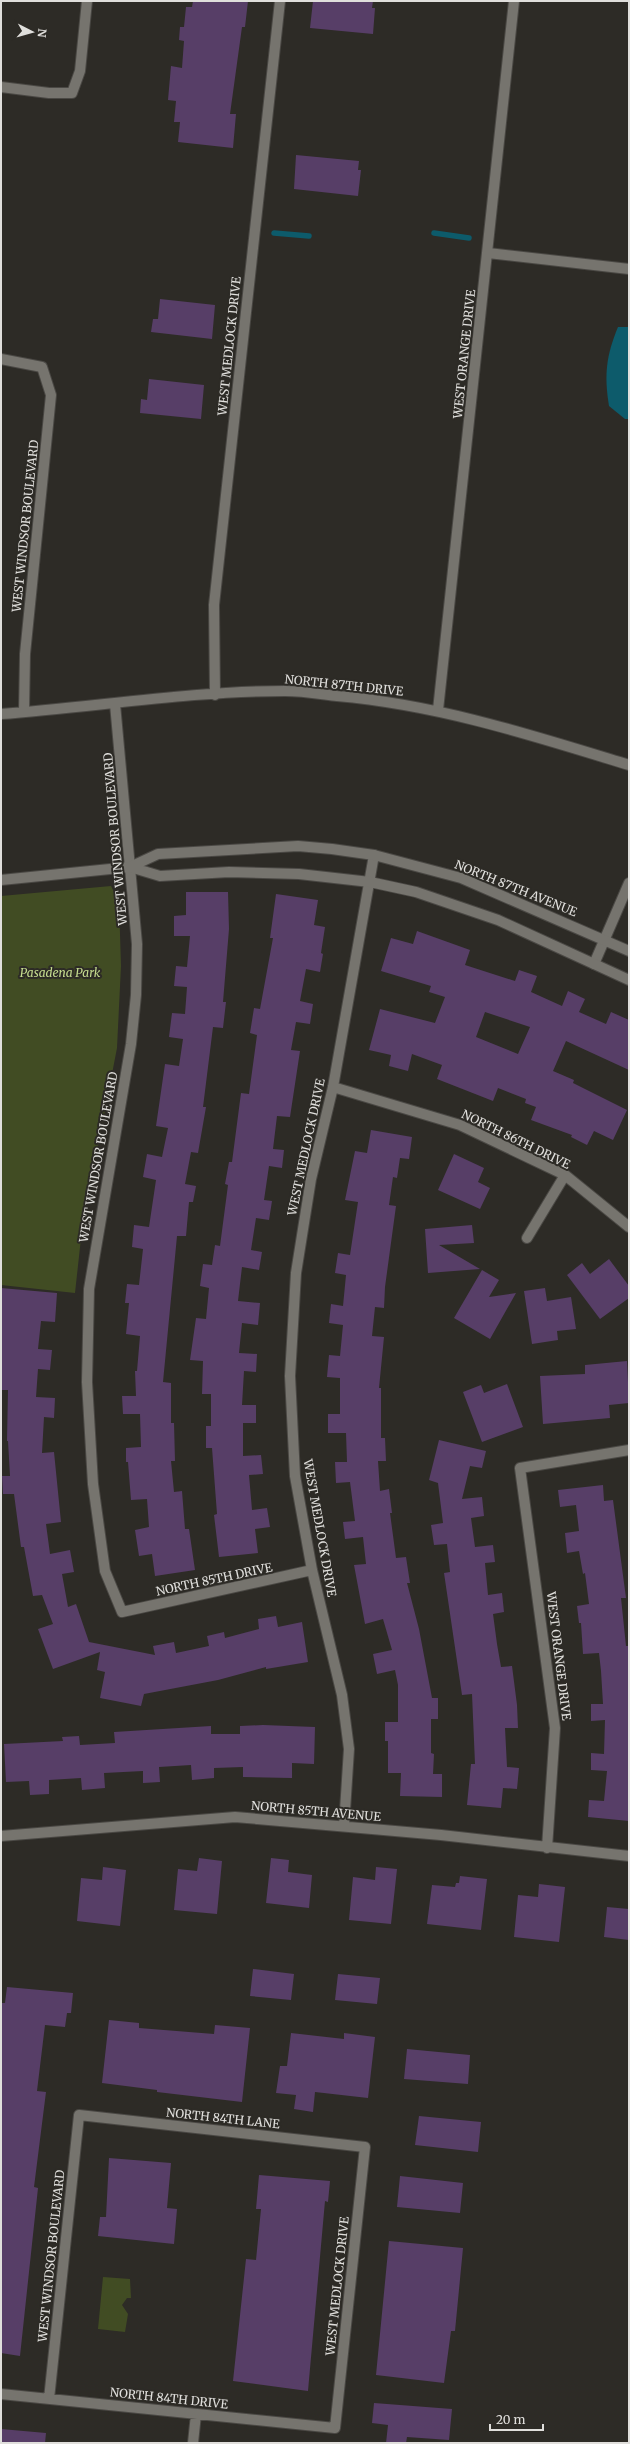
<svg xmlns="http://www.w3.org/2000/svg" width="630" height="2444" viewBox="0 0 630 2444" font-family="Merriweather,serif">
<style>
.green{fill:#414c23}
.water{fill:#0d5b6b}
.lines{fill:none;stroke-linecap:round;stroke-linejoin:round}
.stream{stroke:#0d5b6b;stroke-width:5.5}
.building{fill:#573e67;fill-rule:evenodd}
.minor-casing{stroke:#4a4844;stroke-width:12}
.tertiary-casing{stroke:#4a4844;stroke-width:12}
.minor{stroke:#76746e;stroke-width:10}
.tertiary{stroke:#76746e;stroke-width:10}
.labels{text-anchor:middle;dominant-baseline:central;stroke-width:4;stroke-linejoin:round;paint-order:stroke}
.street-label{font-size:12px;fill:#e0dfdc;stroke:#2d2b26}
.park-label{font-size:12px;font-style:italic;fill:#c5dc8f;stroke:#2d2b26}
</style>
<rect width="100%" height="100%" fill="#2d2b26"/>
<!-- green -->
<path class="green" d="M111,886l8,16 2,64 -4,82 -35,181 -7,64 -74,-8v-389z
M103,2277l27,2 1,19h-4l-5,7 6,9 -3,18 -27,-3z"/>
<!-- water -->
<path class="water" d="M618,327h11v92h-4l-16,-13c-5,-31 -3,-50 9,-79z"/>
<g class="lines">
<!-- stream -->
<path class="stream" d="M274,233l35,3
M434,233l35,5"/>
</g>
<!-- building -->
<path class="building" d="M193,1h55l-3,26h-3l-12,87h6l-3,34 -55,-6 2,-20h-6l2,-21 -8,-1 3,-34 11,2 2,-27 -5,-1 1,-13h4l2,-20h6z
M313,1h60l-1,7h3l-2,26 -63,-6z
M296,155l63,6 -1,9h3l-3,26 -64,-7z
M160,299l55,6 -3,34 -61,-7 2,-13h5z
M149,379l55,6 -3,34 -61,-6 1,-14 6,1z
M186,892h42l1,37 -6,73h3l-3,26 -10,-1 -10,80h3l-8,46 -7,-1 -6,32 11,2 -3,16h-4l-3,34h-9l-14,146 8,1v40h3l1,38h-4l3,31 8,-1 3,38h4l6,41 -40,6 -3,-22 -13,2 -4,-26 14,-3 -2,-28 -16,1 -3,-38h-2v-14l15,-1 -1,-33h-17l-1,-18h14l-1,-25h2l3,-35 -14,-2 3,-31h-4l2,-19 12,1 4,-36 -11,-2 2,-22 15,2 7,-47 -13,-3 4,-23 15,3 6,-29 -12,-2 9,-62 14,2 4,-27 -14,-2 3,-24 13,1 2,-27 -13,-1 2,-20 11,1 3,-31h-16v-20l12,-1z
M276,894l42,6 -4,25 11,2 -4,26 2,1 -3,18 -14,-3 -6,32 13,3 -3,20 -14,-2 -5,28 9,1 -10,66 -13,-1 -4,33 11,1 -2,18 -13,-2 -5,34 8,1 -3,19 -13,-2 -5,32 11,2 -3,18 -17,-3 -4,34 22,2 -2,22 -16,-2 -3,30 18,1 -1,18 -12,-1 -2,34h14v18h-13v33l18,-1 2,19 -14,1 3,35 15,-2 3,19 -15,2 3,24 -39,4 -5,-42 3,-1 -5,-66h-6v-22h5v-32h-9l1,-33 -13,-1 6,-42 10,1 3,-31 -9,-2 3,-22 9,1 3,-20 5,1 8,-61 -3,-1 4,-22h3l9,-69 8,1 8,-59 -7,-2 4,-25 6,1 13,-71h-3z
M417,931l53,19 -5,15 50,16 4,-11 18,6 -6,16 31,14 6,-15 17,8 -6,13 27,12 5,-12 18,8v50l-63,-29 -13,30 21,9 -1,3 54,27 -14,30 -19,-9 -7,14 -16,-8 1,-2 -41,-15 5,-13 -11,-4 1,-4 -28,-11 -5,13 -56,-22 5,-14 -30,-11 -4,17 -19,-5 2,-11 -22,-5 11,-41 55,14 10,-26 -16,-5 2,-6 -50,-15 10,-33 22,6zM485,1012l45,15 -12,27 -42,-17z
M371,1130l41,7 -3,22 -9,-1 -3,20 -4,-1 -4,28 7,1 -11,81 -1,21 -9,-1 -3,29 12,1 -5,51h2v50h4l1,23h-8l2,30 9,-2 3,24h-2l6,45 10,-1 4,26h-3l12,46 13,69h6v21h-7v34l3,1 -1,20h9v23l-42,-1 1,-23h-13v-32h-3v-19h13v-37l-3,-15 -18,4 -4,-20 19,-4 -9,-31 -18,5 -11,-59 12,-1 -3,-27 -18,2 -2,-17 12,-1 -5,-39 -14,1 -1,-21h12l-1,-29h-18v-19h12v-36l-13,-1 2,-22 11,1 3,-31 -14,-2 2,-19 12,2 3,-31 -11,-2 3,-20 12,2 8,-53 -13,-2 10,-49 12,2z
M454,1154l30,14 -6,14 12,6 -10,21 -42,-19z
M472,1225l2,18 -35,2 41,24 -52,4 -3,-44z
M609,1259l20,27v12l-29,21 -33,-44 15,-12 8,11z
M482,1270l17,10 -10,17 27,-4 -26,46 -36,-21z
M1,1288l56,5 -2,29 -14,-1 -3,28 14,1 -2,20 -12,-1 -2,28 19,1 -1,20 -10,-1 -2,36 12,-1 7,70 -15,2 4,30 20,-4 4,22 -12,2 6,33 8,-3 13,38 66,13 -2,-9 21,-4 2,11 33,-7 -2,-10 17,-4 1,6 34,-9 -1,-10 18,-3 2,11 24,-5 6,40 -42,7v-2l-48,13 -74,14 -3,12 -41,-8 5,-26 -8,-2 3,-18 -47,17 -15,-40 15,-5 -11,-29 -9,1 -9,-49h-3l-7,-53h-11l-1,-18h8l-2,-35h-1l1,-51h-7z
M545,1288l2,13 24,-4 5,32 -19,2 1,9 -26,4 -8,-53z
M627,1361l2,42 -20,2 1,13 -67,6 -3,-48 45,-2v-9z
M507,1384l16,43 -41,15 -19,-50 18,-7 3,8z
M439,1440l47,11 -4,17 -12,-2 -8,33 20,-2 2,19 -13,2 4,29 18,-2 2,17 -10,1 3,32 14,-2 2,19 -11,2 4,30 4,23 11,-1 5,39 1,23h-13l2,39 12,1 -2,21 -14,-1 -2,20 -34,-3 4,-41h4l-3,-70 -10,1 -18,-122 6,-1 -3,-28 -13,1 -3,-20 12,-2 -5,-40 -9,-3z
M603,1485l1,16 9,-1 13,98h-5l5,48h3v175l-41,-4 1,-17 15,1 3,-30 -16,-1v-17l13,1 1,-34 -14,1v-17h12l-2,-33 -2,-18 -16,1 -2,-31h-2l-2,-17 12,-2 -4,-31 -2,1 -4,-23 -12,2 -2,-20 14,-2 -3,-26 -16,2 -2,-17z
M263,1725l52,2 -1,37 -22,-1v15l-49,-1v-10l-29,1v10l-22,2 -1,-15 -32,2 1,15 -17,1v-12l-39,2 1,15 -23,2 -1,-12 -32,2v14l-19,1 -1,-14 -23,1 -2,-38 59,-3 -1,-4 17,-1 1,9 35,-2 -1,-11 97,-6v8h29v-8z
M199,1858l23,3 -5,53 -43,-4 4,-41 19,2z
M271,1858l18,2 -1,12 24,3 -3,33 -43,-5z
M103,1867l23,3 -6,56 -43,-5 4,-43 21,2z
M376,1867l21,2 -6,55 -42,-4 4,-43 22,3z
M460,1876l27,3 -6,51 -54,-6 5,-39 23,2 1,-4h3z
M539,1884l26,3 -6,55 -45,-5 4,-42 20,2z
M607,1907l22,2v31l-25,-3z
M253,1969l41,5 -3,26 -41,-4z
M338,1974l42,4 -3,26 -42,-4z
M7,1987l66,6 -2,20h-4l-2,14 -20,-2 -8,66 9,1 -12,95 4,1 -18,168 -19,-3v-350h4z
M109,2020l30,3v5l75,6 1,-9 35,3 -8,74 -85,-10v-2l-55,-7z
M291,2033l53,6v-6l31,4 -7,61 -53,-6 -2,20 -19,-3 2,-14 -20,-2 4,-27h7z
M407,2049l63,6 -2,29 -64,-5z
M419,2116l62,6 -3,30 -63,-7z
M109,2158l62,5 -4,45 10,1 -3,35 -76,-8 2,-19h6z
M259,2175l71,6 -2,21 -3,-1 -17,190 -75,-10 13,-122 10,1 5,-51h-5z
M400,2176l63,7 -3,30 -63,-6z
M389,2241l74,7 -8,83h-4l-7,52 -68,-8z
M374,2403l78,6 -3,31 -42,-3 -1,6h-20l2,-18 -16,-2z
M1,2429l45,4 -1,10h-44z"/>
<g class="lines">
<defs>
<path id="minor" d="M1,87l48,6h23l8,-22 7,-70
M488,253l141,16
M1,359l41,8 9,28 -26,259 -1,58
M215,695l-1,-90 66,-604
M115,704l22,240 -1,51 -5,49 -42,245 -2,93 6,102 12,87 17,41 190,-42
M438,710l76,-709
M1,714c94,-7 190,-23 284,-23 17,0 35,3 52,5 102,9 194,39 292,69
M594,964l35,-81
M333,1087l127,38 105,50 64,52
M527,1238l38,-63
M344,1826l5,-77 -7,-54 -30,-125 -17,-94 -5,-100 6,-103 15,-94 22,-92 41,-232
M1,1836l234,-19 206,18 188,21
M547,1848l8,-120 -35,-260 109,-18
M1,2394l334,34 30,-281 -286,-32 -30,284
M193,2443l3,-29"/>
<path id="tertiary" d="M130,867l30,9 69,-4 70,2 71,8 46,10 82,28 131,60
M1,880l129,-13 28,-13 140,-8 34,3 42,6 87,23 168,73"/>
</defs>
<!-- minor casing -->
<use href="#minor" class="minor-casing"/>
<!-- tertiary casing -->
<use href="#tertiary" class="tertiary-casing"/>
<!-- minor -->
<use href="#minor" class="minor"/>
<!-- tertiary -->
<use href="#tertiary" class="tertiary"/>
</g>
<g class="labels">
<!-- street labels -->
<g class="street-label">
<text transform="translate(229 346) rotate(-84)">WEST MEDLOCK DRIVE</text>
<text transform="translate(464 354) rotate(-84)">WEST ORANGE DRIVE</text>
<text transform="translate(25 526) rotate(-84)">WEST WINDSOR BOULEVARD</text>
<text transform="translate(344 685) rotate(6)">NORTH 87TH DRIVE</text>
<text transform="translate(115 839) rotate(-95)">WEST WINDSOR BOULEVARD</text>
<text transform="translate(516 888) rotate(22)">NORTH 87TH AVENUE</text>
<text transform="translate(516 1139) rotate(26)">NORTH 86TH DRIVE</text>
<text transform="translate(306 1147) rotate(-78)">WEST MEDLOCK DRIVE</text>
<text transform="translate(98 1157) rotate(-80)">WEST WINDSOR BOULEVARD</text>
<text transform="translate(320 1528) rotate(80)">WEST MEDLOCK DRIVE</text>
<text transform="translate(214 1579) rotate(-12)">NORTH 85TH DRIVE</text>
<text transform="translate(559 1656) rotate(83)">WEST ORANGE DRIVE</text>
<text transform="translate(316 1811) rotate(5)">NORTH 85TH AVENUE</text>
<text transform="translate(223 2118) rotate(6)">NORTH 84TH LANE</text>
<text transform="translate(51 2256) rotate(-84)">WEST WINDSOR BOULEVARD</text>
<text transform="translate(337 2286) rotate(-84)">WEST MEDLOCK DRIVE</text>
<text transform="translate(169 2398) rotate(6)">NORTH 84TH DRIVE</text>
</g>
<!-- park labels -->
<g class="park-label">
<text x="60" y="972">Pasadena Park</text>
</g>
</g>
<!-- border -->
<rect width="630" height="2444" fill="none" stroke="#e0dfdc" stroke-width="4"/>
<!-- north arrow -->
<g transform="translate(32 32) rotate(96)" stroke="#2d2b26" stroke-width="3" paint-order="stroke">
<path d="M0-3L7 15L0 10L-7 15Z" fill="#e0dfdc"/>
<text y="-6" font-size="11" font-weight="bold" text-anchor="middle" fill="#e0dfdc">N</text>
</g>
<!-- scale -->
<path d="M490 2424v6h53v-6" fill="none" stroke="#e0dfdc" stroke-width="2"/>
<text x="496" y="2424" font-size="12" fill="#e0dfdc" stroke="#2d2b26" stroke-width="3" paint-order="stroke">20 m</text>
</svg>
